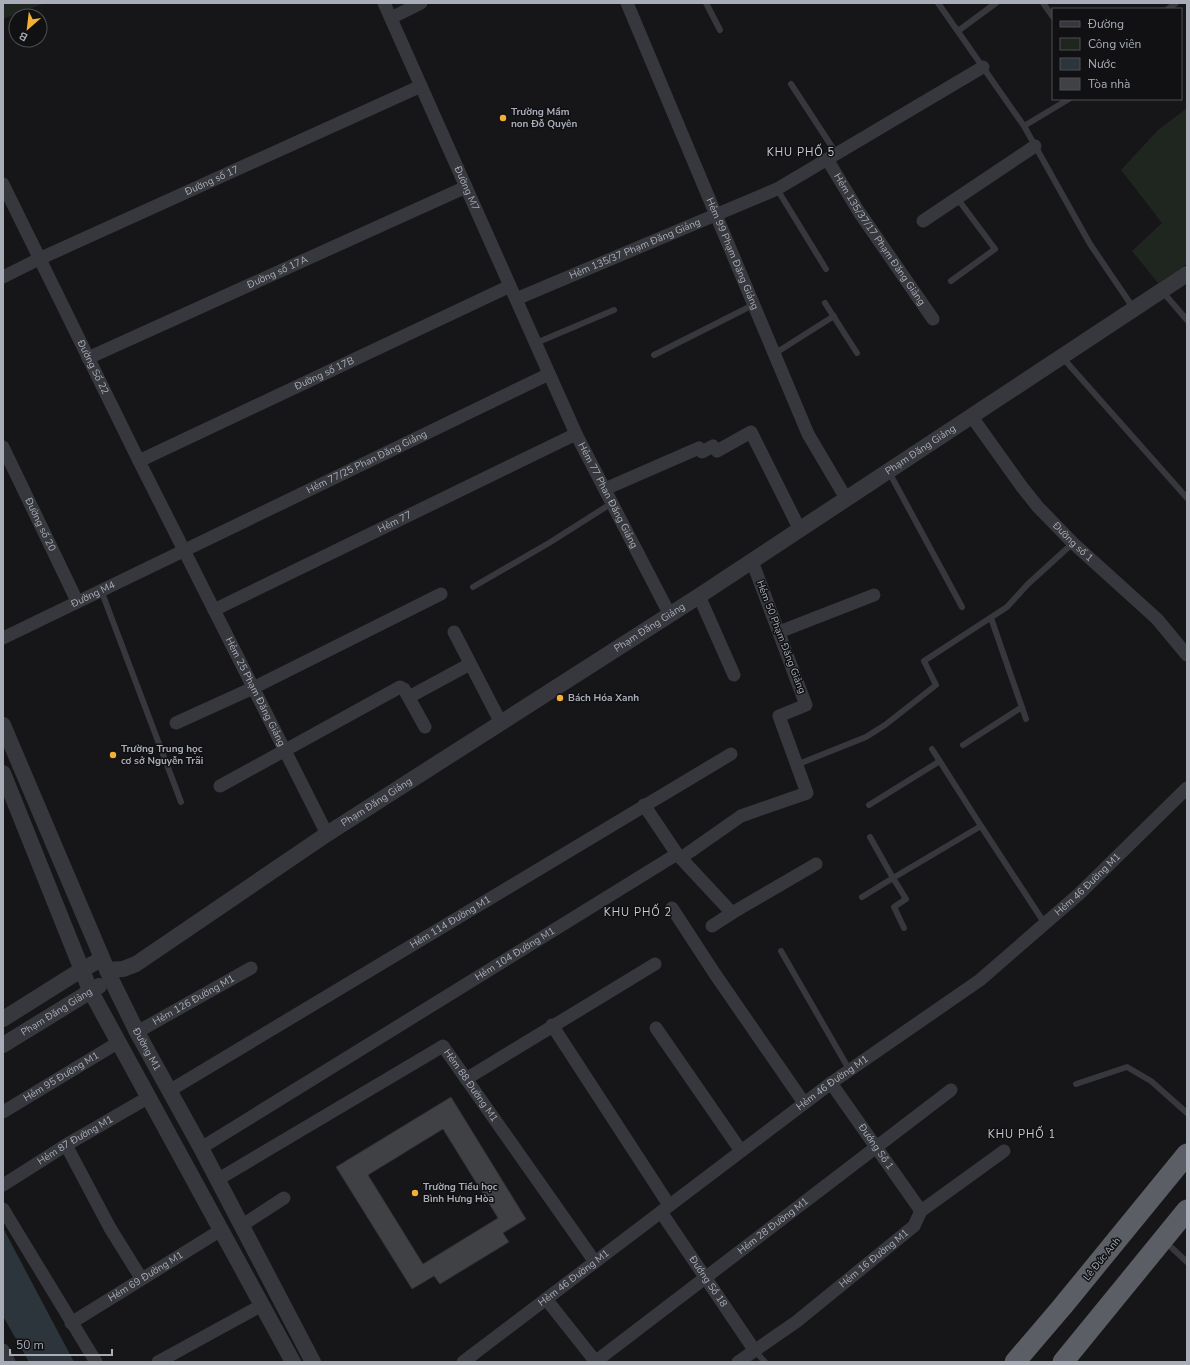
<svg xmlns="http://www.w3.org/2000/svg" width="1190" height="1365" viewBox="0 0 1190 1365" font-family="'Nunito Sans',sans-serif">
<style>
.green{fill:#1e261f}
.water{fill:#2c353c}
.building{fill:#404145;stroke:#303034;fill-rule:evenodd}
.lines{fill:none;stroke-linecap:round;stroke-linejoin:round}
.service{stroke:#37383d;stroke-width:6}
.minor{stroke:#37383d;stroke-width:13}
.tertiary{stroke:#37383d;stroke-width:16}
.trunk{stroke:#5b5e65;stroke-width:21}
.poi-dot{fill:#f2b134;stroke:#111113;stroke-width:1.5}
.labels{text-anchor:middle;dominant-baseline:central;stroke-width:3;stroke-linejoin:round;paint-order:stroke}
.poi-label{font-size:10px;font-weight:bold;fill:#a8adb8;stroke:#111113;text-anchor:start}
.street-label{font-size:10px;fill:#a8adb8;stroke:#111113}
.neighbourhood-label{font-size:11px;letter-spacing:1px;fill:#c9ccd4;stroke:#111113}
</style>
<rect width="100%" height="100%" fill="#161618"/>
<!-- green -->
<path class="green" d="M3,3h42l-42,16z
M1187,108v156l-29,19 -26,-32 30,-28 -41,-53 37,-40z"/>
<!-- water -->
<path class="water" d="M3,1228l71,134h-45l-26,-46z"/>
<!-- building -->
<path class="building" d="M451,1097l75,122 -23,14 6,9 -69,42 -6,-8 -22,13 -76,-122zM443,1129l55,89 -75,46 -55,-89z"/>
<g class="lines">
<!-- service -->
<path class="service" d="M706,3l14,27
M938,3l86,123 66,118 44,65
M1043,3l10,14
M1168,9l8,-6
M958,31l38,-28
M791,84l45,69
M1024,126l45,-27
M777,189l49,80
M951,281l44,-32 -38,-51
M1162,291l25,29
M825,303l32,50
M536,343l78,-33
M774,354l60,-38
M654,355l99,-50
M1062,357l125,141
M889,472l73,135
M473,587l76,-44 63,-40
M101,590l80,212
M991,618l35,101
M963,745l59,-38
M932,749l49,77
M796,765l70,-28 19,-12 51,-40 -12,-24 83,-54 21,-23 45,-41
M869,805l71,-44
M870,837l23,41 88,-52 64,98
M862,897l31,-19 13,21 -12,8 10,21
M781,951l69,120
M1076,1084l51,-17 24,14 36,32
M1172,1248l15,14
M755,1351l10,11"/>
<!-- minor -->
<g class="minor">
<path id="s1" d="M384,3l192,431 94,181"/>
<path id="s2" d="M627,3l181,431 39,66"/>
<path d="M391,18l30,-15"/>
<path id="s3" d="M827,159l32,53 74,107"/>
<path id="s4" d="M3,184l136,277 188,373"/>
<path d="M923,221l112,-75"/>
<path id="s5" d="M3,277l36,-18 382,-173"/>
<path id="s6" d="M516,299l261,-110 206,-122"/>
<path id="s7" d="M88,358l378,-171"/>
<path id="s8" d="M972,417l50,70 16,20 35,36 84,76 30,36"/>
<path id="s9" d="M3,447l74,154"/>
<path id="s10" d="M139,461l371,-175"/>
<path d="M605,489l94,-41 3,4 11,-6 4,5 34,-19 49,98"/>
<path d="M699,596l35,79"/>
<path id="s11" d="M214,610l362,-176"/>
<path d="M454,632l47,91"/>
<path d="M779,632l95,-37"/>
<path id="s12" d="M3,638l546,-264"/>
<path d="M409,697l61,-33"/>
<path d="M176,723l77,-35 188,-94"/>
<path d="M220,786l180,-99 4,2 21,38"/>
<path d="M644,805l33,49"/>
<path d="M681,858l60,-42 66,-23 -28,-77 27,-11 -54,-144"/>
<path d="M672,908l43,66 89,129"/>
<path d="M712,926l20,-13"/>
<path d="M552,1025l117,180"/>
<path d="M656,1028l85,123"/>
<path id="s13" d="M137,1032l114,-64"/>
<path d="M466,1079l189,-115"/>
<path id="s14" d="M831,1083l90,128"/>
<path id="s15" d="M169,1091l562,-337"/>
<path id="s16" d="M3,1112l116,-70"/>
<path d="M66,1145l44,83 31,50"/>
<path id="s17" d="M201,1148l476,-294 55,59 84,-49"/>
<path id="s18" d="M217,1180l226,-134 152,216"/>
<path id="s19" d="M3,1185l63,-40 83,-48"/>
<path d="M3,1209l93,153"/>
<path id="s20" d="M661,1212l94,139"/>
<path d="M241,1226l43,-28"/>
<path d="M546,1299l50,63"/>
<path id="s21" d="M71,1323l150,-93"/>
<path d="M3,1350l6,12"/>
<path d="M158,1362l104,-57"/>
<path id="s22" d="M463,1362l368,-279 149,-103 99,-86 108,-106"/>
<path id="s23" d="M595,1362l356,-272"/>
<path id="s24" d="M738,1362l58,-40 118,-96 7,-15 83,-60"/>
</g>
<!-- tertiary -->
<g class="tertiary">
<path id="s25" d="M3,725l108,254 26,53 64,116 112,214"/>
<path d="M3,773l87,217 203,372"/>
<path id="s26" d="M107,970l16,-1 13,-5 191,-130 372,-238 488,-322"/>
<path d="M3,1019l78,-49 21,-11"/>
<path id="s27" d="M3,1045l96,-59"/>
</g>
<!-- trunk -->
<path class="trunk" d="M1015,1362l47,-55 125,-153
M1063,1362l124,-152"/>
</g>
<!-- markers -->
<g class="poi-dot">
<circle cx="503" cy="118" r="4"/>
<circle cx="560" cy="698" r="4"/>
<circle cx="113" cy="755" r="4"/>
<circle cx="415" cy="1193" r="4"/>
</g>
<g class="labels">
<!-- poi labels -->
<g class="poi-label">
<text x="511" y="112">Trường Mầm<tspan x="511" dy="12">non Đỗ Quyên</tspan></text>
<text x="568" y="698">Bách Hóa Xanh</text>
<text x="121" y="749">Trường Trung học<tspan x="121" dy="12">cơ sở Nguyễn Trãi</tspan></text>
<text x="423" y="1187">Trường Tiểu học<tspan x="423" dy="12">Bình Hưng Hòa</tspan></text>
</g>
<!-- street labels -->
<g class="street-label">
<text stroke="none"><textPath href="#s5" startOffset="230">Đường số 17</textPath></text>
<text stroke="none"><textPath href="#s1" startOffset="203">Đường M7</textPath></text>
<text stroke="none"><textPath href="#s3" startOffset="96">Hẻm 135/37/17 Phạm Đăng Giảng</textPath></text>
<text stroke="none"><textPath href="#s6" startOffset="129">Hẻm 135/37 Phạm Đăng Giảng</textPath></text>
<text stroke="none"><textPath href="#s2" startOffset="272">Hẻm 99 Phạm Đăng Giảng</textPath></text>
<text stroke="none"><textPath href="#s7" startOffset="208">Đường số 17A</textPath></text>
<text stroke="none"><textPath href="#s4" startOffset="204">Đường Số 22</textPath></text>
<text stroke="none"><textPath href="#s10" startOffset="205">Đường số 17B</textPath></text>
<text stroke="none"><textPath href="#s26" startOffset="968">Phạm Đăng Giảng</textPath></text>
<text stroke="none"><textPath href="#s12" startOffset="404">Hẻm 77/25 Phan Đăng Giảng</textPath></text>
<text stroke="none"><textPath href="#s1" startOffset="541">Hẻm 77 Phan Đăng Giảng</textPath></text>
<text stroke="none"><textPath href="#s11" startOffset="201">Hẻm 77</textPath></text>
<text stroke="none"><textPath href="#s9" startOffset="86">Đường số 20</textPath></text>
<text stroke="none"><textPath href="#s8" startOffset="161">Đường số 1</textPath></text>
<text stroke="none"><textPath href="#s12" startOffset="100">Đường M4</textPath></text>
<text stroke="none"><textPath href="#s26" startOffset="644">Phạm Đăng Giảng</textPath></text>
<text transform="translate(781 637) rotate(69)">Hẻm 50 Phạm Đăng Giảng</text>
<text stroke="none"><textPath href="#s4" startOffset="567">Hẻm 25 Phạm Đăng Giảng</textPath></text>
<text stroke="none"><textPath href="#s26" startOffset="320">Phạm Đăng Giảng</textPath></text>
<text stroke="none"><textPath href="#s22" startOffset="787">Hẻm 46 Đường M1</textPath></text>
<text stroke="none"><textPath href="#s15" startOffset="328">Hẻm 114 Đường M1</textPath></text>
<text stroke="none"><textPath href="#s17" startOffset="369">Hẻm 104 Đường M1</textPath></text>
<text stroke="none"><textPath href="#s13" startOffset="65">Hẻm 126 Đường M1</textPath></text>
<text stroke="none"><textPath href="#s27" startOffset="63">Phạm Đăng Giảng</textPath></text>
<text stroke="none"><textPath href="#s25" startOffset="355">Đường M1</textPath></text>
<text stroke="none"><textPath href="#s16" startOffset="68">Hẻm 95 Đường M1</textPath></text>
<text stroke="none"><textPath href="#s22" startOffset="463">Hẻm 46 Đường M1</textPath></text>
<text stroke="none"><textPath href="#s18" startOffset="311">Hẻm 88 Đường M1</textPath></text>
<text stroke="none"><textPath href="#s19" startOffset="85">Hẻm 87 Đường M1</textPath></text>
<text stroke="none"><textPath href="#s14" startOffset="78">Đướng Sồ 1</textPath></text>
<text stroke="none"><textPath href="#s23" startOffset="224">Hẻm 28 Đường M1</textPath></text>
<text stroke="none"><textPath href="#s24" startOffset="171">Hẻm 16 Đường M1</textPath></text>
<text transform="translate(1102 1259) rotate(-51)">Lê Đức Anh</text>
<text stroke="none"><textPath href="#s21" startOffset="88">Hẻm 69 Đường M1</textPath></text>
<text stroke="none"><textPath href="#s22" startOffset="139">Hẻm 46 Đường M1</textPath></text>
<text stroke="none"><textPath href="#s20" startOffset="84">Đướng Sồ 18</textPath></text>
</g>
<!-- neighbourhood labels -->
<g class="neighbourhood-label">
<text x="801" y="152">KHU PHỐ 5</text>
<text x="638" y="912">KHU PHỐ 2</text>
<text x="1022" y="1134">KHU PHỐ 1</text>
</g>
</g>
<!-- border -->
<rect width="1190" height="1365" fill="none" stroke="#a8adb8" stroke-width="8"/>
<!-- legend -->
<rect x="1052" y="8" width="130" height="92" fill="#111113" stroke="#4d4f55"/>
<rect x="1060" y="21" width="20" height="6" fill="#37383d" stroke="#4d4f55"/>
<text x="1088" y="28" font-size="12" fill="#a8adb8">Đường</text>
<rect x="1060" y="38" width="20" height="12" fill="#1e261f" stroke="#4d4f55"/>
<text x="1088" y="48" font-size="12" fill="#a8adb8">Công viên</text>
<rect x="1060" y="58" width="20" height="12" fill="#2c353c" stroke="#4d4f55"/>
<text x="1088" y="68" font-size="12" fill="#a8adb8">Nước</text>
<rect x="1060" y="78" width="20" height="12" fill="#404145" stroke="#4d4f55"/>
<text x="1088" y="88" font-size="12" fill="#a8adb8">Tòa nhà</text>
<!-- north arrow -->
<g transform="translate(28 28) rotate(208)"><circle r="19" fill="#111113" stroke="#4d4f55"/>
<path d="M0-3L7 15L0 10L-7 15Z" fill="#f2b134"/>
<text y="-6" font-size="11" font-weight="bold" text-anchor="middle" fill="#a8adb8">B</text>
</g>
<!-- scale -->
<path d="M10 1349v6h102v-6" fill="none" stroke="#a8adb8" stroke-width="2"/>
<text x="16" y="1349" font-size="12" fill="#a8adb8" stroke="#111113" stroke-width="3" paint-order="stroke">50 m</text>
</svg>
